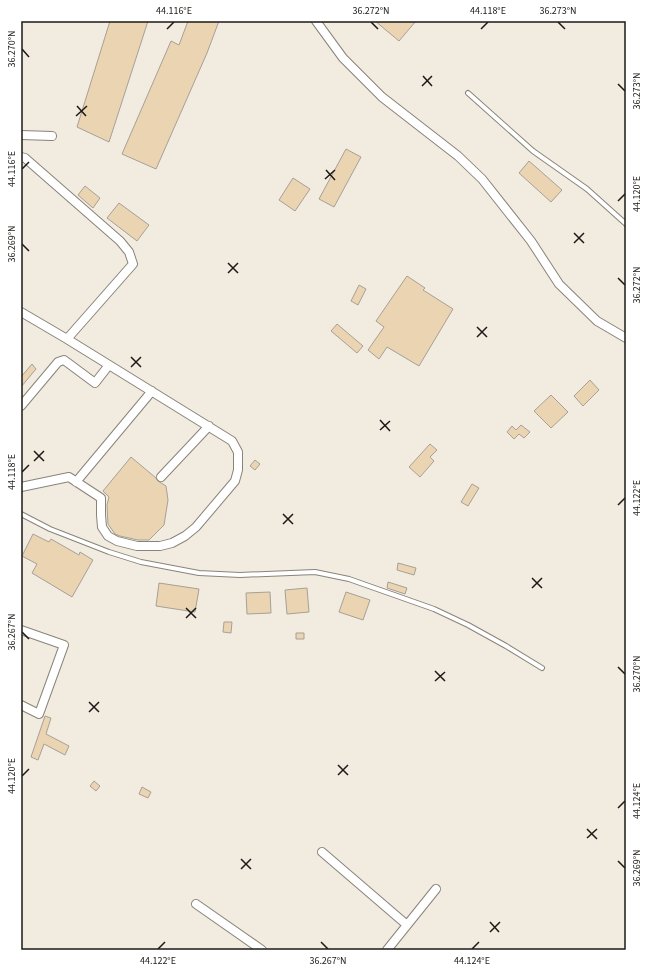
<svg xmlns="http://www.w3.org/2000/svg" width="647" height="971" viewBox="0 0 647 971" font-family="'Source Sans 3',sans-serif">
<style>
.building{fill:#ebd4b2;stroke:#a7a096}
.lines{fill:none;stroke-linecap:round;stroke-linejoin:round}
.service-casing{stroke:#898479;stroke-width:6}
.minor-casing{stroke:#898479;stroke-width:10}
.service{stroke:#fff;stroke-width:4}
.minor{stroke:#fff;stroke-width:8}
.ticks{fill:none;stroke:#1c1a16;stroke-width:1.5}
.neatline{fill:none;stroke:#1c1a16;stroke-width:1.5}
.ticks-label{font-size:10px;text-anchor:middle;fill:#1c1a16}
</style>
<rect width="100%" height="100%" fill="#f1ebe0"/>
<!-- building -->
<path class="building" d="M110,21h38l-39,121 -32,-15z
M188,21h31l-12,32 -51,116 -34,-15 49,-113 8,4z
M375,21h41l-17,20z
M346,149l15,8 -27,50 -15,-8z
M529,161l33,29 -11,12 -32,-29z
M293,178l17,11 -15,22 -16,-11z
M85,186l15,12 -7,10 -15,-13z
M119,203l30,22 -12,16 -30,-23z
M407,276l18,12 -2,2 30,19 -34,57 -32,-19 -8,12 -11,-9 16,-23 -8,-6z
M359,285l7,4 -8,16 -7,-4z
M337,324l26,22 -6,7 -26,-22z
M32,364l4,5 -15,18v-10z
M590,380l9,10 -16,16 -9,-10z
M551,395l17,17 -17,16 -17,-17z
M521,425l9,7 -6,6 -5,-4 -5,5 -7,-7 5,-6 4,4z
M430,444l7,6 -7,7 4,4 -14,16 -11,-10z
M131,457l25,21 2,3 8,5 2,14 -4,25 -15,15h-11l-18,-4 -5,-2 -7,-10 -1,-19 2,-8 -6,-6z
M255,460l5,4 -5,6 -5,-4z
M472,484l7,4 -11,18 -7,-4z
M33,534l16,8 2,-3 28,16 1,-3 13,8 -21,37 -40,-24 5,-9 -15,-8z
M398,563l18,5 -2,7 -17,-5z
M388,582l19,6 -2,6 -18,-6z
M159,583l40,6 -4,23 -39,-6z
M307,588l2,24 -22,2 -2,-24z
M270,592l1,21 -24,1 -1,-21z
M346,592l24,8 -7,20 -24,-8z
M224,622h8l-1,11 -8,-1z
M296,633h8v6h-8z
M45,716l6,2 -5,16 23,12 -4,9 -21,-11 -6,16 -7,-3z
M94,781l6,5 -4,5 -6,-5z
M142,787l9,5 -3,6 -9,-4z"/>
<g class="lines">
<defs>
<path id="service" d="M468,93l65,58 54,38 39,35
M21,514l29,15 59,23 32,10 58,11 41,2 75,-3 34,7 85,30 34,16 38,21 36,22"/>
<path id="minor" d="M316,21l27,37 39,39 76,59 24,23 49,62 28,43 38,37 29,17
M21,135l31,1
M21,157l4,1 95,83 9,11 4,12 -66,75 -46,-27
M21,406l37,-44 6,-2 31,23 14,-18
M161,477l48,-51
M76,482l76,-91
M21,487l48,-10 32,21v17l1,12 6,9 9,5 20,5h23l12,-3 13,-7 11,-9 39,-46 3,-11v-18l-6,-11 -165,-102
M21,630l43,15 -25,69 -18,-9
M322,852l85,73
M196,904l66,46
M387,950l49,-61"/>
</defs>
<!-- service casing -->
<use href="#service" class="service-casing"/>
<!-- minor casing -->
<use href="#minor" class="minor-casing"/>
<!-- service -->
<use href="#service" class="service"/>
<!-- minor -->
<use href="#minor" class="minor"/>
</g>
<!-- ticks -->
<path class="ticks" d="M371,22l7,7M558,22l7,7M167,29l7,-7M481,29l7,-7M22,49l7,8M423,76l9,10M618,84l7,7M422,86l10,-10M77,106l9,10M76,116l11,-10M22,169l7,-7M326,170l9,10M325,179l10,-9M618,201l7,-7M574,233l10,10M574,243l10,-10M22,244l7,7M228,263l10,10M228,273l10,-10M618,278l7,7M477,327l10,10M477,337l10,-10M131,357l10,10M131,367l10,-10M380,420l10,11M380,430l10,-9M34,451l10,10M34,461l10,-10M22,472l7,-7M618,505l7,-7M283,514l10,10M283,524l10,-10M532,578l10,10M532,588l10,-10M186,608l10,10M186,618l10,-10M22,632l7,7M618,667l7,7M435,671l10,10M435,681l10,-9M89,702l10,10M89,712l10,-10M338,765l10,10M338,775l10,-10M22,776l7,-7M618,808l7,-7M587,829l10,10M587,838l10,-9M241,859l10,10M618,861l7,7M241,869l10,-10M490,922l9,10M490,932l10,-10M321,942l7,7M158,949l7,-7M472,949l7,-7"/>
<!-- border -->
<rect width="647" height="971" fill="none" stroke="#ffffff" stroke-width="44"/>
<rect x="22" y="22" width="603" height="927" class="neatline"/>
<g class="ticks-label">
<text x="174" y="14">44.116°E</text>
<text x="371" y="14">36.272°N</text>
<text x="488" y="14">44.118°E</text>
<text x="558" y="14">36.273°N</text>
<text transform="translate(11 49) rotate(-90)" y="4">36.270°N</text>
<text transform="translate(636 91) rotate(-90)" y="4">36.273°N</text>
<text transform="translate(11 169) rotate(-90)" y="4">44.116°E</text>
<text transform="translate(636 194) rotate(-90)" y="4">44.120°E</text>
<text transform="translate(11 244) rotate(-90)" y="4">36.269°N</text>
<text transform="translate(636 285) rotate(-90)" y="4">36.272°N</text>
<text transform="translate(11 472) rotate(-90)" y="4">44.118°E</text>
<text transform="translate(636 498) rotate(-90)" y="4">44.122°E</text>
<text transform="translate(11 632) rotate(-90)" y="4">36.267°N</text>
<text transform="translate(636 674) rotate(-90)" y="4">36.270°N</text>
<text transform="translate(11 776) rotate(-90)" y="4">44.120°E</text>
<text transform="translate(636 801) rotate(-90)" y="4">44.124°E</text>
<text transform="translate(636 868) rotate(-90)" y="4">36.269°N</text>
<text x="158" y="964">44.122°E</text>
<text x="328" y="964">36.267°N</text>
<text x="472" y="964">44.124°E</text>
</g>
</svg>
